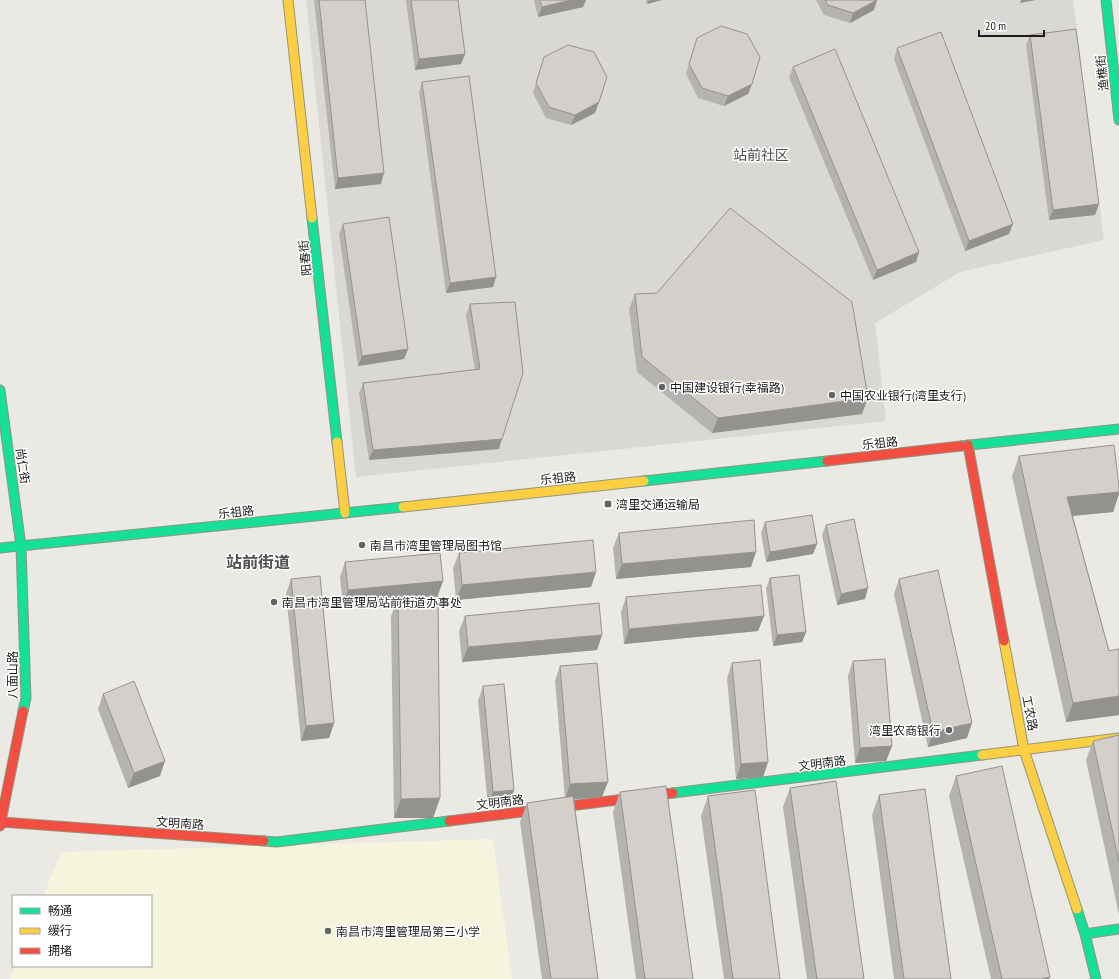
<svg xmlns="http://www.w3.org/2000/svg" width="1119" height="979" viewBox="0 0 1119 979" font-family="'PT Sans Narrow','Noto Sans SC',sans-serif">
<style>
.residential{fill:#d9d8d5}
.education{fill:#f5f5dd}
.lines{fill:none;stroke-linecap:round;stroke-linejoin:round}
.fast-casing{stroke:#92947c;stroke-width:11}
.slow-casing{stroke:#92947c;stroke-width:11}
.jam-casing{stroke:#92947c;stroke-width:11}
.fast{stroke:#16e098;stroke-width:9}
.slow{stroke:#ffcf43;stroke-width:9}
.jam{stroke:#f24e42;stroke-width:9}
.wall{fill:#b5b3af}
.shaded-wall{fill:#94928f}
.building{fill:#d3d0cc;stroke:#94928f}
.poi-dot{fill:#646462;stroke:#fff;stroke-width:1.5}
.labels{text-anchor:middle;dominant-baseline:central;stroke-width:3;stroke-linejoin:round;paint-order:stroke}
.street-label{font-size:12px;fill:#1c1c1c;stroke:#fff}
.poi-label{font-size:12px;fill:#1c1c1c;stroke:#fff;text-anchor:start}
.quarter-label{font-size:14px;fill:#4f4f4f;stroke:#fff}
.district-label{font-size:16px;font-weight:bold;fill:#4f4f4f;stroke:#fff}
</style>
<rect width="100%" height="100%" fill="#eae9e4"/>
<!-- residential -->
<path class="residential" d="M306,0h767l31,240 -144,32 -85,51 11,98 -530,56z"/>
<!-- education -->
<path class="education" d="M493,839l19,140h-502l5,-13h136v-70h-108l18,-44z"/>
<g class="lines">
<defs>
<path id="fast" d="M1106,0l13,120
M312,218l25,224
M0,390l21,156 5,152 -3,13
M961,446l158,-17
M644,481l183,-20
M0,548l403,-41
M673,793l309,-38
M264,841l13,1 172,-21
M1077,909l8,25 11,45
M1085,934l34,-5"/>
<path id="slow" d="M288,0l24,218
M337,442l8,71
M403,507l241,-26
M1004,641l20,109 53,159
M982,755l137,-17"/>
<path id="jam" d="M968,445l36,196
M827,461l134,-15
M449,821l224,-28
M1,822l263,19
M0,826l23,-115"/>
</defs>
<!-- fast casing -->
<use href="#fast" class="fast-casing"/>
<!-- slow casing -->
<use href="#slow" class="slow-casing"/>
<!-- jam casing -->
<use href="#jam" class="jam-casing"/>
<!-- fast -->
<use href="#fast" class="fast"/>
<!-- slow -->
<use href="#slow" class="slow"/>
<!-- jam -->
<use href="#jam" class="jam"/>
</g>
<!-- wall -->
<path class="wall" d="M314,0h51l16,184 -46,5z
M406,0h52l7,54 -4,10 -46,6z
M534,0h52l-3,7 -45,10z
M646,0h16l-15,4z
M816,0h61l-3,10 -24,13 -26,-8z
M1030,35l65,180 -46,5 -23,-175z
M697,38l55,46 -4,10 -24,12 -26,-8 -12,-24z
M897,48l112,186 -44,17 -71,-192z
M544,57l55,45 -4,11 -24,12 -25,-7 -13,-25z
M793,67l126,185 -3,10 -43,18 -84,-203z
M422,82l74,195 -3,10 -47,6 -27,-201z
M343,224l65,125 -4,10 -46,7 -19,-132z
M635,294l227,120 -150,19 -75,-61 -8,-63z
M470,304l29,145 -130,11 -10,-67 4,-10 112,-13 -9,-55z
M1019,456l100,30v8l-6,18 -40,4 36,135 10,-2v66l-53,7 -54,-246z
M765,522l48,32 -47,8 -5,-29z
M826,525l39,74 -28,6 -15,-70z
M619,533l132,34 -135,12 -3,-31z
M459,553l137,19 -5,15 -135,13 -3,-32z
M345,562l98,19 -5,15 2,202 -7,20h-39l-3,-202 6,-16 -54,5 -3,-28z
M770,578l36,54 -4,10 -29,4 -7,-58z
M291,579l43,144 -5,15 -28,3 -15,-147z
M899,579l68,159 -39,9 -34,-153z
M626,597l138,19 -6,15 -134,13 -3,-32z
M465,616l137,19 -5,15 -135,12 -3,-31z
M853,661l39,85 -6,15 -31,2 -7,-87z
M732,663l36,99 -5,15 -27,2 -9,-101z
M560,666l42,131 -28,2 24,180h-56l-22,-157 7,-19 38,-5 -10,-117z
M483,686l31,104 -5,15 -21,2 -10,-106z
M103,694l57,82 -32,12 -30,-79z
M1119,735v180l-33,-155 7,-19z
M956,776l94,201 -1,2h-58l-42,-183z
M790,788l74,191h-57l-24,-172z
M620,792l73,187h-57l-23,-167z
M879,795l72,184h-57l-22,-164z
M708,796l72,183h-56l-23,-163z"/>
<!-- shaded-wall -->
<path class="shaded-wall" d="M571,0h15l-3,7 -45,10 4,-10z
M649,0h13l-15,4z
M877,0l-3,10 -24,13 3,-10z
M1021,0h15l-16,3z
M465,54l-4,10 -46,6 4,-11z
M752,84l-4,10 -24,12 4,-10z
M599,102l-4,11 -24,12 4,-10z
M384,173l-3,11 -46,5 3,-11z
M1099,204l-4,11 -46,5 4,-10z
M1013,224l-4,10 -44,17 4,-10z
M919,252l-3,10 -43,18 4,-10z
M496,277l-3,10 -47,6 4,-10z
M408,349l-4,10 -46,7 4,-10z
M868,398l-6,16 -150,19 6,-15z
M502,439l-3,10 -130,11 4,-10z
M1119,492v2l-6,18 -53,5 7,-20z
M817,544l-4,10 -47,8 4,-10z
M756,552l-5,15 -135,12 6,-15z
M596,572l-5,15 -135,13 6,-15z
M443,581l-6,15h-39l-1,4 -54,5 5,-15z
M868,588l-3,11 -28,6 4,-11z
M764,616l-6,15 -134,13 5,-15z
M806,632l-4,10 -29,4 4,-11z
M602,635l-5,15 -135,12 6,-15z
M1119,696v19l-53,7 7,-19z
M334,723l-5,15 -28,3 5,-15z
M972,723l-5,15 -39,9 5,-15z
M892,746l-6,15 -31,2 5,-15z
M165,761l-5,15 -32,12 6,-15z
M768,762l-5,15 -27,2 5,-15z
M608,782l-6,15 -37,3 5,-16z
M514,790l-5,15 -21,2 5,-15z
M440,798l-7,20h-39l7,-19z
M1050,977l-1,2h-9z"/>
<!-- building -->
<path class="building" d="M319,0h46l19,173 -46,5z
M411,0h47l7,54 -46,5z
M540,0h31l-29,7z
M825,0h52l-24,13 -25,-8z
M721,26l26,8 13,23 -8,27 -24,12 -26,-8 -13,-24 8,-26z
M1076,29l23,175 -46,6 -23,-175z
M941,32l72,192 -44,17 -72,-193z
M568,45l26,7 13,25 -8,25 -24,13 -26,-8 -13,-24 8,-26z
M835,49l84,203 -42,18 -84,-203z
M469,76l27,201 -46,6 -28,-201z
M730,208l122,94 16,96 -150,20 -76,-61 -7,-63 22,-1z
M389,217l19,132 -46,7 -19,-132z
M515,302l8,71 -21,66 -129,11 -10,-67 117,-14 -10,-65z
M1114,445l5,41v6l-52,5 42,154 10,-2v47l-46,7 -54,-247z
M812,515l5,29 -47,8 -5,-30z
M854,519l14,69 -27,6 -15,-69z
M754,520l2,32 -134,12 -3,-31z
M593,540l3,32 -134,13 -3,-32z
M440,553l3,28 -95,9 -3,-28z
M938,570l34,153 -39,9 -34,-153z
M799,575l7,57 -29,3 -7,-57z
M320,576l14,147 -28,3 -15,-147z
M761,585l3,31 -135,13 -3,-32z
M398,596h40l2,202 -39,1z
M599,603l3,32 -134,12 -3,-31z
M885,659l7,87 -32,2 -7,-87z
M760,660l8,102 -27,2 -9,-101z
M597,663l11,119 -38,2 -10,-118z
M134,681l31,80 -31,12 -31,-79z
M504,684l10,106 -21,2 -10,-106z
M1119,735v127l-26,-121z
M1002,766l48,211 -10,2h-38l-46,-203z
M836,781l28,198h-47l-27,-191z
M666,786l27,193h-48l-25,-187z
M925,789l26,190h-47l-25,-184z
M755,790l25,189h-47l-25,-183z
M573,796l25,183h-47l-24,-176z"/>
<!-- markers -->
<g class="poi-dot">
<circle cx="662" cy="387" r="4"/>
<circle cx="832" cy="395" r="4"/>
<rect x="604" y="500" width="8" height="8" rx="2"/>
<circle cx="362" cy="545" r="4"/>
<circle cx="274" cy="602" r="4"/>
<circle cx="949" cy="730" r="4"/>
<circle cx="328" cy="931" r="4"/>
</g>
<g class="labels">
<!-- street labels -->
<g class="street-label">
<text transform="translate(1102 73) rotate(-96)">渔樵街</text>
<text transform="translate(305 258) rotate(-96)">阳春街</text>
<text transform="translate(880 443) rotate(-6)">乐祖路</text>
<text transform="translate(23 466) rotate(82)">尚仁街</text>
<text transform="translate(558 478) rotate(-6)">乐祖路</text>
<text transform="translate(236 512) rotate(-6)">乐祖路</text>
<text transform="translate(12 675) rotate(-90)">八面山路</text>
<text transform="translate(1030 713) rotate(79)">工农路</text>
<text transform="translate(822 763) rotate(-7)">文明南路</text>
<text transform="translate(500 802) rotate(-7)">文明南路</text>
<text transform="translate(180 823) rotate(4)">文明南路</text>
</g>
<!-- poi labels -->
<g class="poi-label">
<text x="670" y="387">中国建设银行(幸福路)</text>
<text x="840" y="395">中国农业银行(湾里支行)</text>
<text x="616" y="504">湾里交通运输局</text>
<text x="370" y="545">南昌市湾里管理局图书馆</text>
<text x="282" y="602">南昌市湾里管理局站前街道办事处</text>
<text x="941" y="730" text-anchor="end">湾里农商银行</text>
<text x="336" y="931">南昌市湾里管理局第三小学</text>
</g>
<!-- quarter labels -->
<g class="quarter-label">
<text x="761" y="155">站前社区</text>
</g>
<!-- district labels -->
<g class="district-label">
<text x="258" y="562">站前街道</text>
</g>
</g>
<!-- legend -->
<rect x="12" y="895" width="140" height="72" fill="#ffffff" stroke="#a4a4a4"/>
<rect x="20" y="908" width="20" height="6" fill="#16e098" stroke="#a4a4a4"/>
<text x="48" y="915" font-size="12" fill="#1c1c1c">畅通</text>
<rect x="20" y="928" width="20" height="6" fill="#ffcf43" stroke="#a4a4a4"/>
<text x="48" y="935" font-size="12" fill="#1c1c1c">缓行</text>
<rect x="20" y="948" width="20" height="6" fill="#f24e42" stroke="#a4a4a4"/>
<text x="48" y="955" font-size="12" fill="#1c1c1c">拥堵</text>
<!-- scale -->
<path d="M979 30v6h65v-6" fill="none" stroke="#1c1c1c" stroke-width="2"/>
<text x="985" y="30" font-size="12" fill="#1c1c1c" stroke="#ffffff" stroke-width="3" paint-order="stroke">20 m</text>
</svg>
